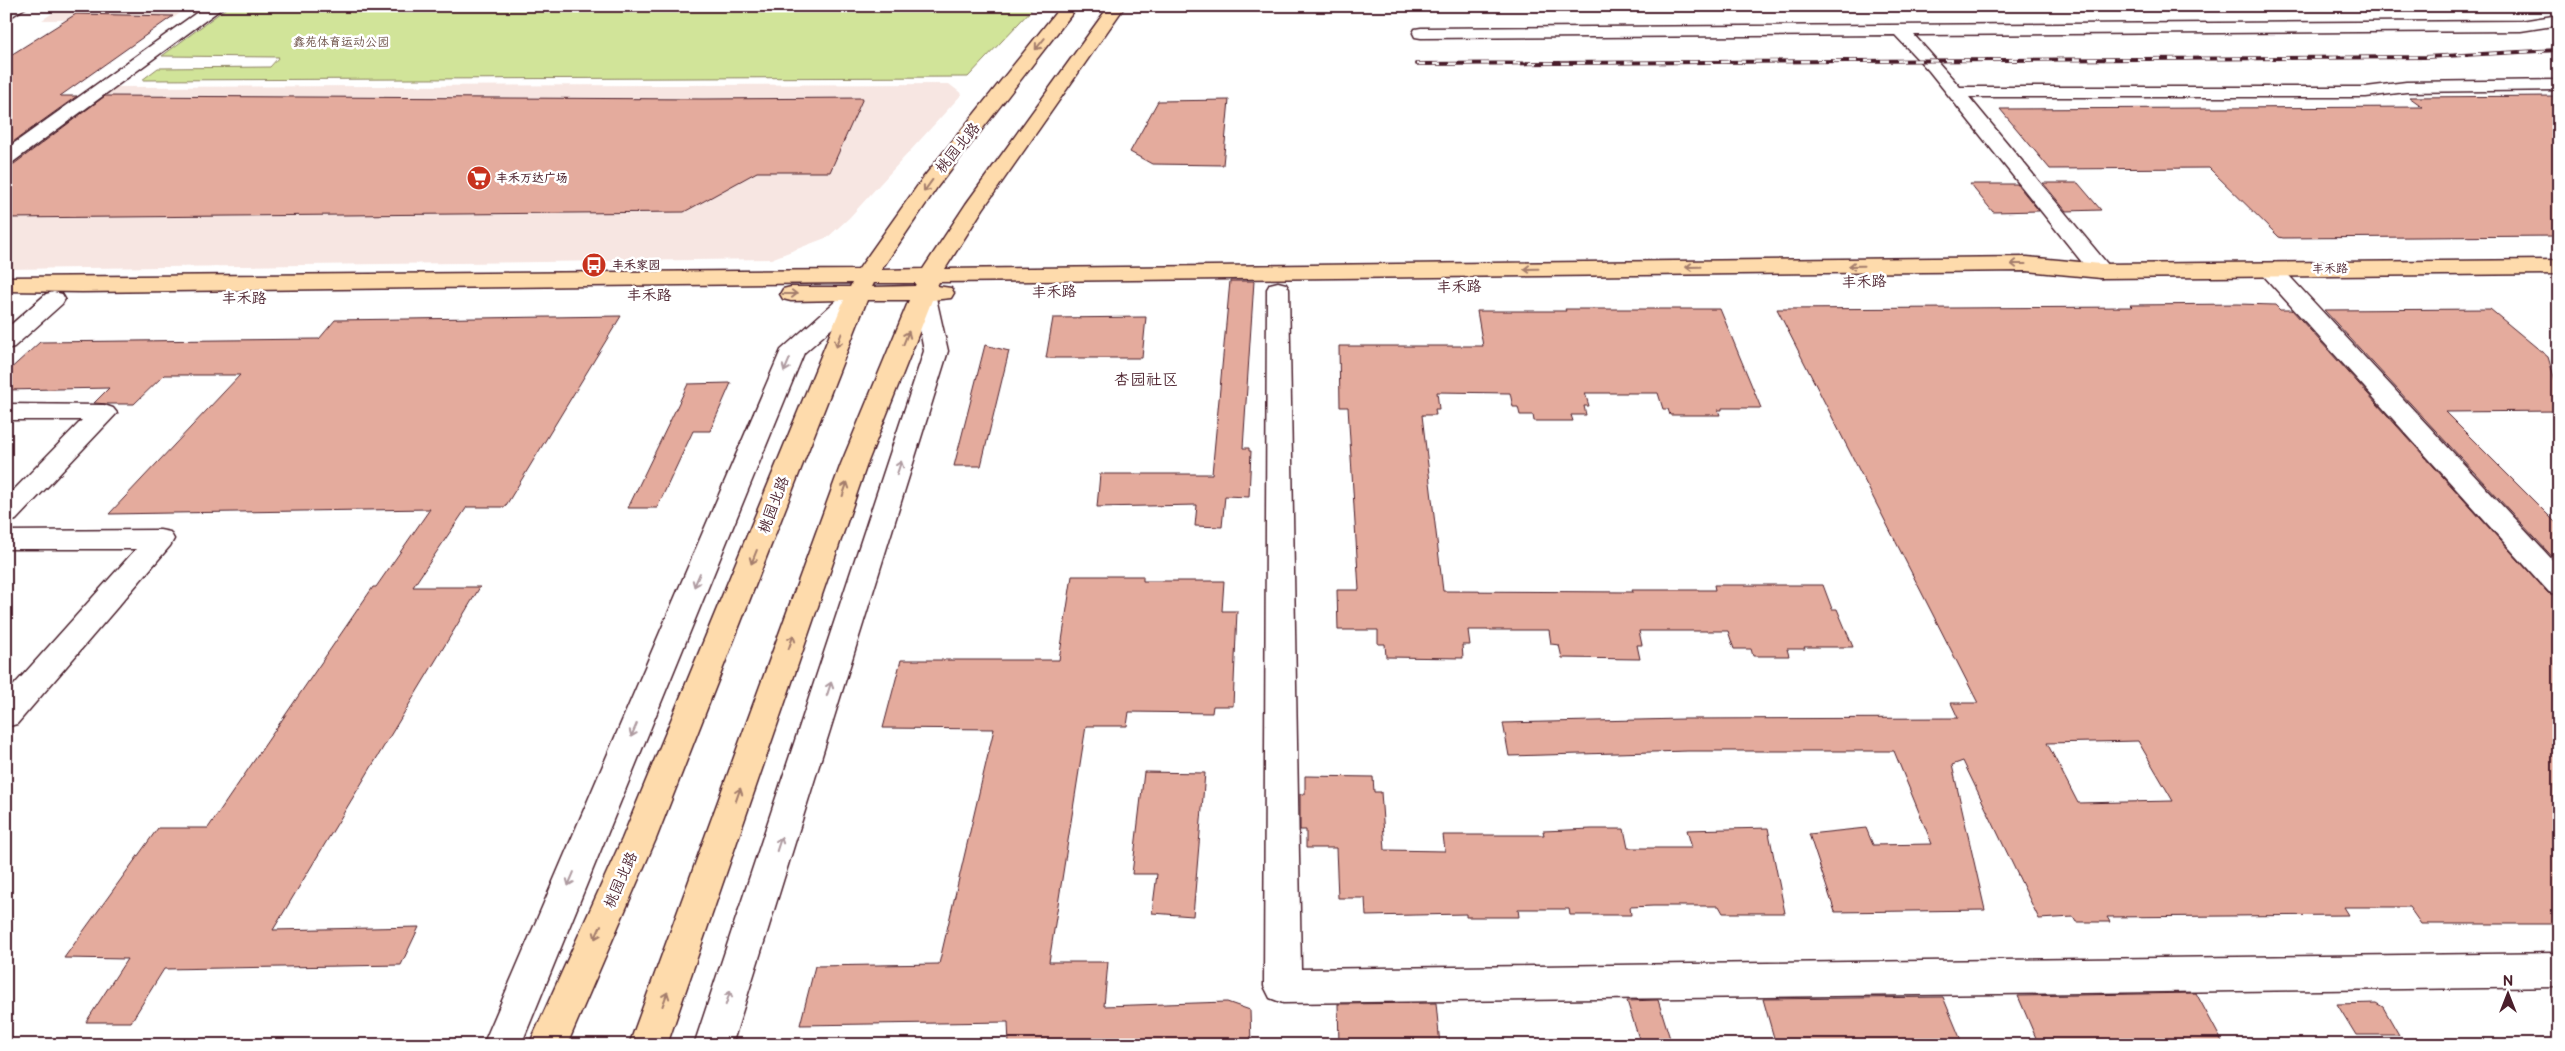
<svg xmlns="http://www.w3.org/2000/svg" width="2565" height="1051" viewBox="0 0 2565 1051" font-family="'Balsamiq Sans','LXGW WenKai TC',sans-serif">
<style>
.built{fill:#f7e6e2}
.green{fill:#d1e499;stroke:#8e8262}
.building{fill:#e4ab9d;stroke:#4a1f2b;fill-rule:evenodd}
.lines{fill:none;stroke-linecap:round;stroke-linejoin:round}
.minor-casing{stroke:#4a1f2b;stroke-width:3}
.major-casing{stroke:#4a1f2b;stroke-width:3}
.minor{fill:#fff;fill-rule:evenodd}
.major{fill:#fedbac;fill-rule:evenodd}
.rail-casing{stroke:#4a1f2b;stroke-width:4}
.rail{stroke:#fff;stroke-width:2.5;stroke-dasharray:8;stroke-linecap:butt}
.oneway{stroke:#a47d6c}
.oneway2{stroke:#ae9aa0}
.labels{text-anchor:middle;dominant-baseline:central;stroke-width:5;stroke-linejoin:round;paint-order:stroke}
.far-park-label{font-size:12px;fill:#6c5046;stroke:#fff}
.far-poi-label{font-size:12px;font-weight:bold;fill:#4a1f2b;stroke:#fff;text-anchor:start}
.far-street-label{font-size:12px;fill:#4a1f2b;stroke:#fff}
.street-label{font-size:15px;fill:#4a1f2b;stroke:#fff}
.neighbourhood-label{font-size:16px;fill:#4a1f2b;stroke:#fff}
</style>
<rect width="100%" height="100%" fill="#fff"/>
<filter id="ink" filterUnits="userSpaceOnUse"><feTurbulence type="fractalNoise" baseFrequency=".02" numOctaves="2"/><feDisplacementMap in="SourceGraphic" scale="10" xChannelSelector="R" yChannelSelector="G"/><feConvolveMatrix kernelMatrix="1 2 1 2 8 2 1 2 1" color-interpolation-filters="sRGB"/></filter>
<g filter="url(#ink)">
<!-- built -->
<path class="built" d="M63,6h127l-18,13 -130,1z
M949,84l13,10 -113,124 -21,19 -57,22 -765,10v-105l106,-77z"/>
<!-- green -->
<path class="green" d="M229,6h806l-67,71 -826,3 16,-12 112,-1 9,-10 -117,-1z"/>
<!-- building -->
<path class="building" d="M76,14l97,2 -113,80h17l-71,51v-89z
M105,96l598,3 160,-1 -33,74h-73l-73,40 -678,6v-52l8,-2z
M2559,96v140l-276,2 -4,-1 -70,-69 -159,1 -50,-60 423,-2 -14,-10z
M1229,100l-6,65 -71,-1 -22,-12 28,-51z
M2043,183h35l23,27 -35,1z
M1970,184h47l22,27 -46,1z
M1230,281h24l-11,167h6v3h2l-2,46 -24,-1 -3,31 -27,-1 2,-21 -100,2 3,-33h112z
M2238,304l37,1 5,5h12l256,283 11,4v327h-138l-12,-17h-65l5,8 -242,2 3,5h-34l-3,-5 -34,2 -76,-158 -11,4 33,145 -150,2 -26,-78 57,-6 7,17 59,-1 -38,-93h-206l-179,5 -6,-33 180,-4 275,-1 -7,-15h27l-201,-394 355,-2 -2,-2zM2138,741l35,60 -95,2 -31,-60z
M1565,309h155l41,99h-39v2h-4l2,5h-50l-2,-6h-5l-5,-16h-73l4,13h-5l2,9h-15l2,6h-39l-1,-6h-13l-2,-8h-5l-3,-14 -73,-1 2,17h-4l1,6h-14l21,176 190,1 -1,-2h83l-1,-5h109l9,24h5l16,38h-49l1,2h-18l2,7h-36l-2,-7h-17l-6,-18h-89l3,14h-5l3,14 -78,-1 -3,-13 -8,-1 -2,-14h-81l2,15h-8l1,13 -77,-1 -1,-13h-7v-14h-40l-1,-40h22l-11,-183h-8l-1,-61h144l-6,-35h89z
M2490,309l58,48 11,36v18l-114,1 114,114v38l-235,-254z
M621,316l-116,191h-38l-54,80h67l-207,343 146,-3 -18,38 -237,4 -33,53h-45l41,-63 -63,-1 94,-130h50l165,-241h3l54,-78 -321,5 131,-139h-76l-30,29h-26l-14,-1 15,-15 -103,2v-17l34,-31 279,-3 16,-19z
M1146,317l-4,41h-96l7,-40z
M985,345l24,6 -28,115h-27z
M731,383l-21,48h-17l-36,77h-29l60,-124z
M1072,576h71v5h81l-2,30h15l-4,95h-20l-1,7 -83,-1 -2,14h-41l-37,236h59l-4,44 123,-4 23,8 1,35h-242l-1,-23 -208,3 15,-59 124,-2 55,-235 -111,-1 18,-68h158z
M1144,772l61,1 -12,143 -41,-3 5,-39h-25z
M1305,776l68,1 1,15h7l4,58 60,1 -2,-16h101l-1,-4 49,-2h32l4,19h64l-5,-18 81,-2 17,85h-62l-4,-7h-66l-23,1 1,8h-61l-1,-6h-51l1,8h-53v-3l-100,2 -1,-18h-27l-2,-50h-30v-18h-6v-36h5z
M2196,993l28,52h-185l-21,-49z
M1943,997l20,48h-187l-13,-46z
M1658,1000l14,45h-31l-14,-44z
M1436,1003l4,42h-101l-1,-41z
M2376,1003l7,4 16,28h-43l-19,-31z"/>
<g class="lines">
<defs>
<path id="minor" d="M8,6h20l-22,14v-12z
M206,6h19l-212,156 -7,2v-15z
M2559,15v10l-38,6 -607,4 46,52h406l40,-5 153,-2v10l-153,2 -40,5h-397l140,169 3,5 -3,5 -8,2 -8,-2 -164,-205 -34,-36 -474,3 -6,-1 -2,-4 2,-4 6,-1 1100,-7z
M2271,263l8,2 280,302v28l-10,-3 -286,-317 -3,-5 3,-5z
M1278,282l8,2 3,5 12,680 1258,-16v34l-1276,16 -13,-5 -6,-12 3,-697 3,-5z
M924,286l8,2 3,5 13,58 -216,694h-38l230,-694 -11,-58 3,-5z
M857,287l8,2 3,5 -3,5 -61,54 -283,692h-38l298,-695 68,-61z
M54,292l8,2 3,5 -3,5 -48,43 -8,2v-20l40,-35z
M6,404l98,1 9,3 4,5 -101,107 -10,3v-25l76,-78h-76z
M160,530l10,2 4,7 -4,7 -153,178 -11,3v-33l130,-145h-130v-18z"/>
<path id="major" d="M1061,6h17l-140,180 -57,84 42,-1 43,-65 143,-198h16l-142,203 -38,60 1082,-12 74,7 458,-4v14l-458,4 -74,-7 -1088,11 -2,4 14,2 3,5 -3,5 -19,2 -65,164 -200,581h-38l212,-581 68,-164h-42l-211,539 -89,206h-38l93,-206 222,-539 -53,1 -8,-2 -3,-5 3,-5 8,-2h59l2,-4 -770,9 -76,-1v-14l852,-7 65,-92zM874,283h42l-1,3 -43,1z"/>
</defs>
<!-- minor casing -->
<use href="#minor" class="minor-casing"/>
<!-- major casing -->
<use href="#major" class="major-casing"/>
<!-- minor -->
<use href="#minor" class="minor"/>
<!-- major -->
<use href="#major" class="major"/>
<defs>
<path id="rail" d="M1417,64l1008,-7 134,-7"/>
</defs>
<!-- rail casing -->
<use href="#rail" class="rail-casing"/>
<!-- rail -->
<use href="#rail" class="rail"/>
</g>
<!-- one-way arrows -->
<defs><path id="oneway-shaft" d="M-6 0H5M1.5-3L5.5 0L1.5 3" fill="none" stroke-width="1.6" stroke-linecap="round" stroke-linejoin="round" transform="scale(1.25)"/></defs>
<g class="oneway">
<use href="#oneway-shaft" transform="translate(1040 44) rotate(129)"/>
<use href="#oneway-shaft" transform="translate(928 186) rotate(126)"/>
<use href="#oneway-shaft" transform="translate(2018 264) rotate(180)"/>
<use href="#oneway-shaft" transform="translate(1856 266) rotate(179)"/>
<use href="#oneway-shaft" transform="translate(1693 267) rotate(179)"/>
<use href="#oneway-shaft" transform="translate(1531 269) rotate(179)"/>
<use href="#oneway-shaft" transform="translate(790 294)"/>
<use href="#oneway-shaft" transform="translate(906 338) rotate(-68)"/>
<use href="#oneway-shaft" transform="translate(839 340) rotate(111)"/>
<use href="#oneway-shaft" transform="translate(845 489) rotate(-71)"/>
<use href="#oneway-shaft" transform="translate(754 557) rotate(112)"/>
<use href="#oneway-shaft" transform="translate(791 642) rotate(-71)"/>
<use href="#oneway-shaft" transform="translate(738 795) rotate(-71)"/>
<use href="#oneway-shaft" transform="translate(598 932) rotate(114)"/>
<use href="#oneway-shaft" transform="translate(665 999) rotate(-70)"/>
</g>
<g class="oneway2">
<use href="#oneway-shaft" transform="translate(787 365) rotate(113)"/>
<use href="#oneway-shaft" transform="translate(899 468) rotate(-72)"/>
<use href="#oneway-shaft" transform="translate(697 580) rotate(113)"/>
<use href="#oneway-shaft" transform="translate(829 689) rotate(-72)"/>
<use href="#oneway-shaft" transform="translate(634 730) rotate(113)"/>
<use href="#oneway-shaft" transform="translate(779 844) rotate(-72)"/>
<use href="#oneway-shaft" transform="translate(571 879) rotate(113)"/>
<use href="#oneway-shaft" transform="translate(728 998) rotate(-72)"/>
</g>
</g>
<!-- icons -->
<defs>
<symbol id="supermarket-disc" viewBox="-11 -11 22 22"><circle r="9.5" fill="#c8321e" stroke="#fff"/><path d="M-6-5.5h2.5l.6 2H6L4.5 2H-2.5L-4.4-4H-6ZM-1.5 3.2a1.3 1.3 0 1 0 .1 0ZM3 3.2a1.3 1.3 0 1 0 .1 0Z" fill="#fff"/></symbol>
<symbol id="bus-disc" viewBox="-11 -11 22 22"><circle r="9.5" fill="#c8321e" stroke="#fff"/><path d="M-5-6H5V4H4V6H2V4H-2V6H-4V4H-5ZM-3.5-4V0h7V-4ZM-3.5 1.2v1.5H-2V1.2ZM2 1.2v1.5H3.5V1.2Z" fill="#fff"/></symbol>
</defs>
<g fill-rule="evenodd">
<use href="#supermarket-disc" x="465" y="164" width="28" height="28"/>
<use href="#bus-disc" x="580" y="251" width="28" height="28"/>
</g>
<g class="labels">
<!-- far-park labels -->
<g class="far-park-label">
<text x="341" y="42">鑫苑体育运动公园</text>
</g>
<!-- far-poi labels -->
<g class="far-poi-label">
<text x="496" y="178">丰禾万达广场</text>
<text x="612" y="265">丰禾家园</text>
</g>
<!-- far-street labels -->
<g class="far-street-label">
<text transform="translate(2330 269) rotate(-1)">丰禾路</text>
</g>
<!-- street labels -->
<g class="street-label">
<text transform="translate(958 148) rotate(-51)">桃园北路</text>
<text transform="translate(1864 282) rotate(-1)">丰禾路</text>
<text transform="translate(1459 287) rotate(-1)">丰禾路</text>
<text transform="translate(1054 292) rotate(-1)">丰禾路</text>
<text x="649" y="295">丰禾路</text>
<text x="244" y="298">丰禾路</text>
<text transform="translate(774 505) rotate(-69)">桃园北路</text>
<text transform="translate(621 880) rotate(-66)">桃园北路</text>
</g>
<!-- neighbourhood labels -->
<g class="neighbourhood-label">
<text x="1146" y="380">杏园社区</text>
</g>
</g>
<!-- margin -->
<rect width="2565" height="1051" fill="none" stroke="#fff" stroke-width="25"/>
<rect x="12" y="12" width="2540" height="1026" fill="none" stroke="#4a1f2b" stroke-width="2" filter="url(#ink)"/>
<!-- north arrow -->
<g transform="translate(2508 994)" stroke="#ffffff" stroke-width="4" paint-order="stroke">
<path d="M0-4L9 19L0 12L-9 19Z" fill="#4a1f2b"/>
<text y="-8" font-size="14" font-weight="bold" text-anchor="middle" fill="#4a1f2b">N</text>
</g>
</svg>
